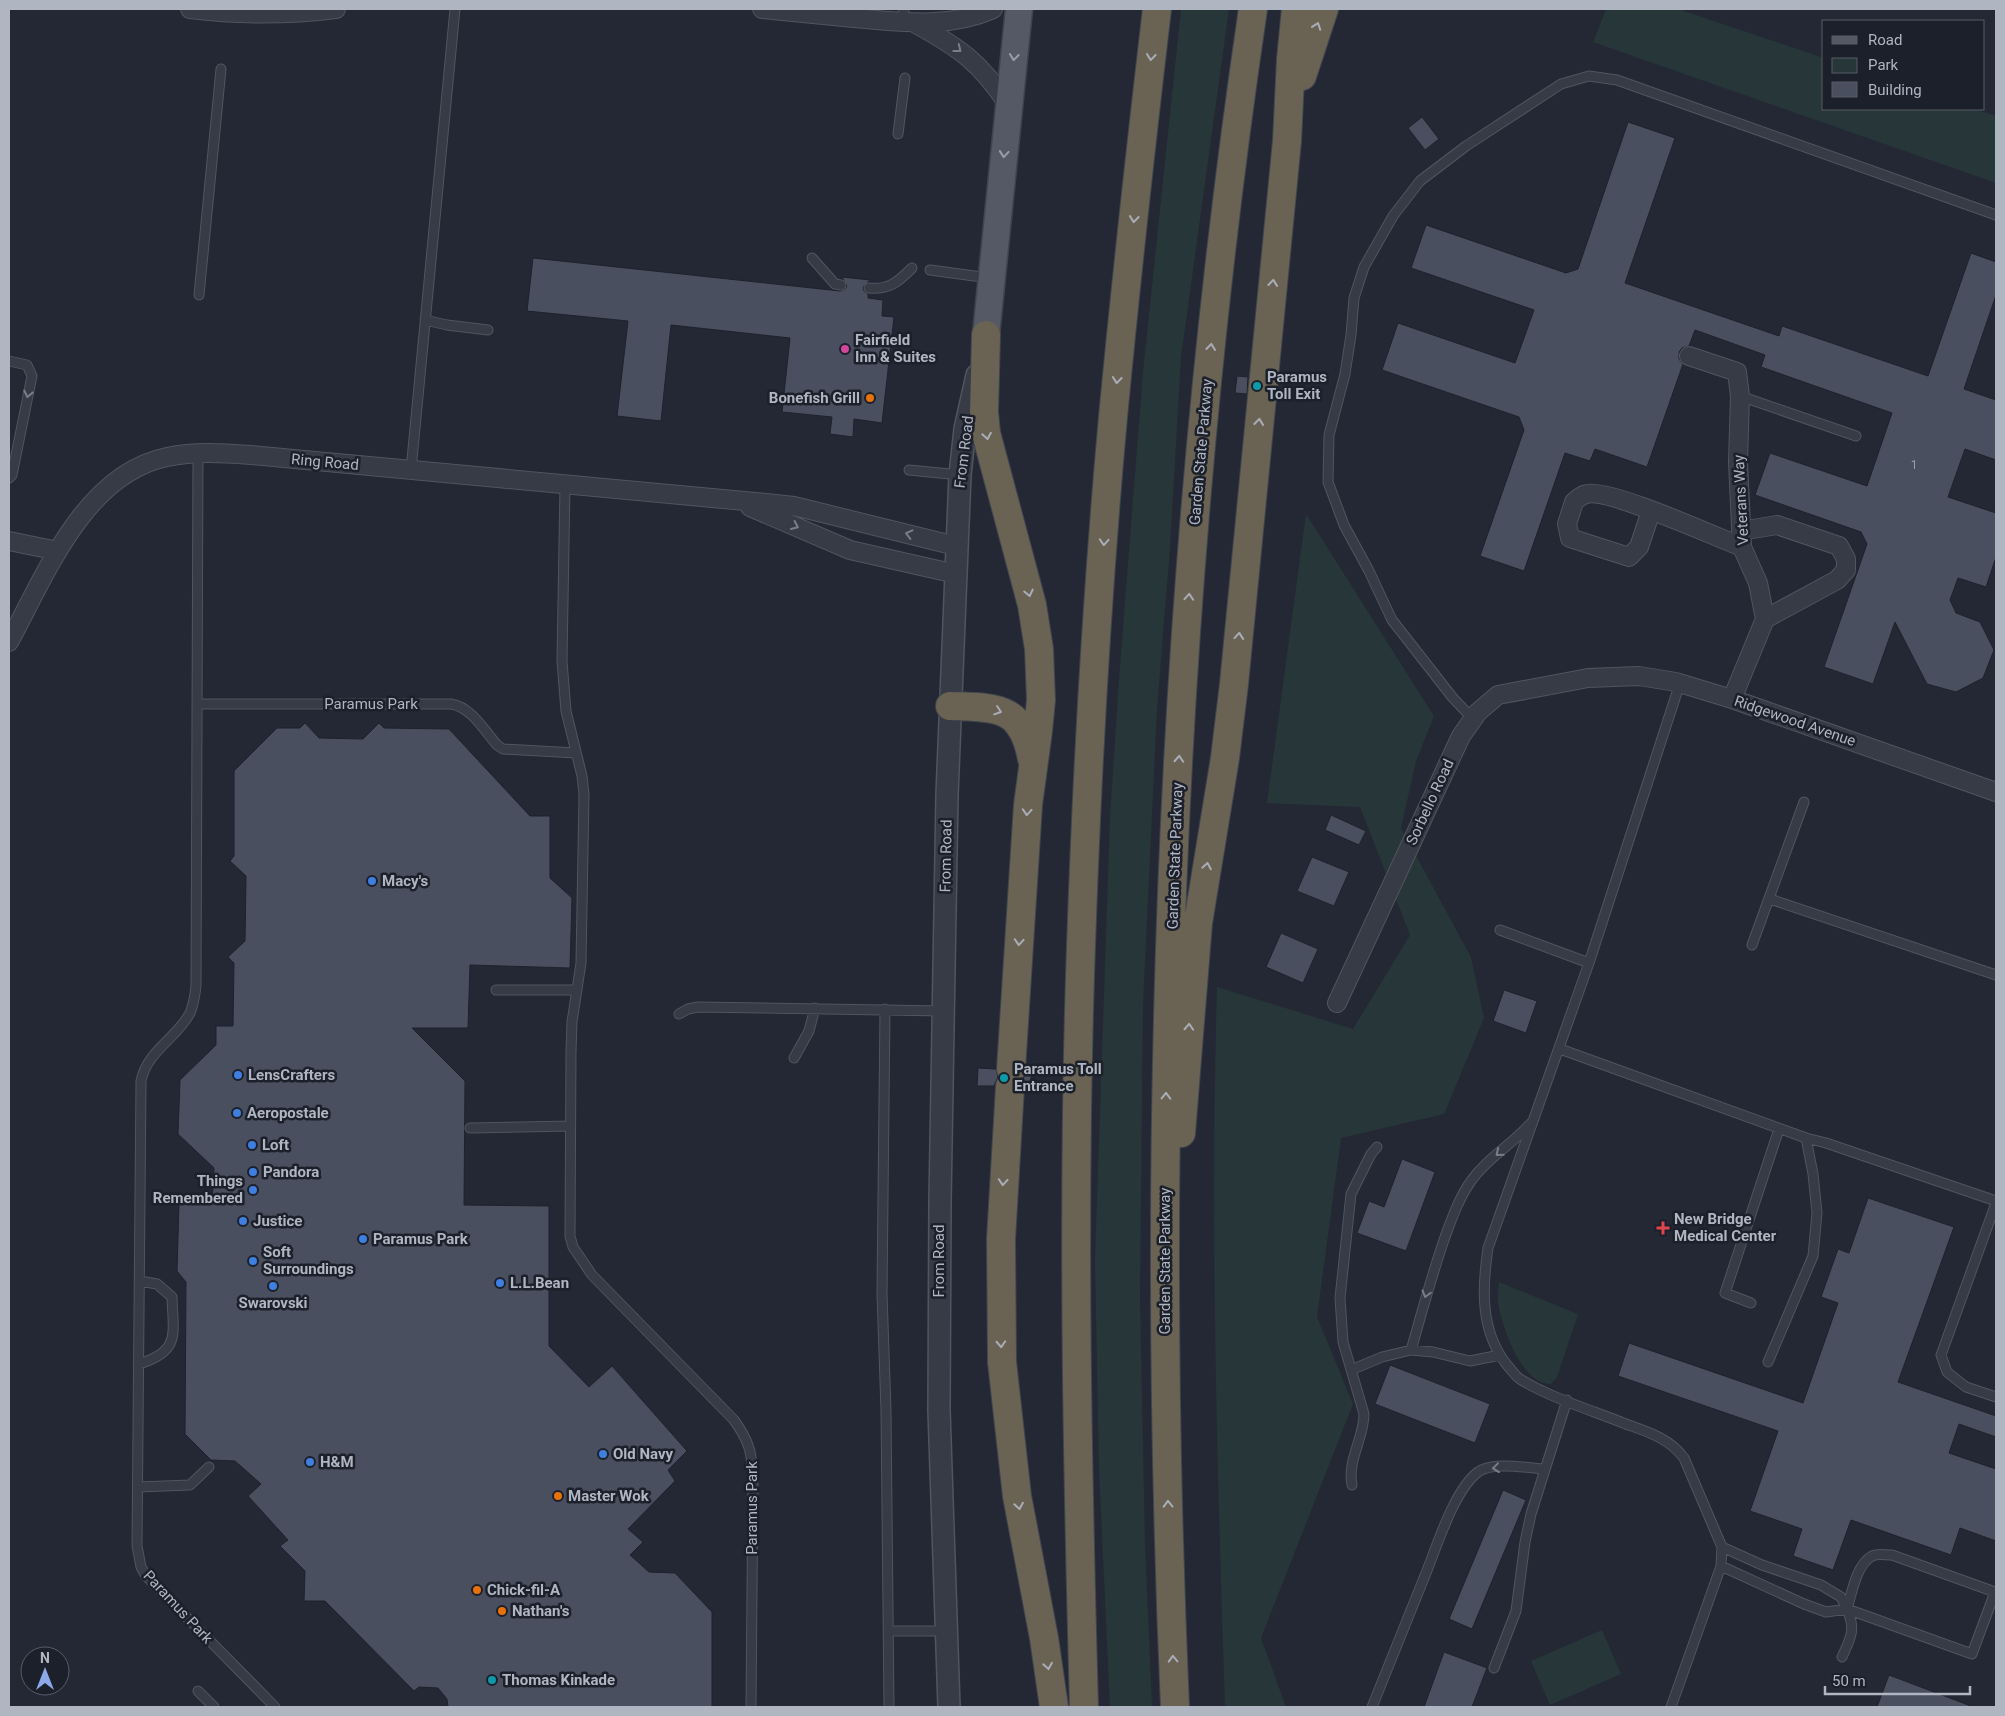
<svg xmlns="http://www.w3.org/2000/svg" width="2005" height="1716" viewBox="0 0 2005 1716" font-family="Roboto,sans-serif">
<style>
.green{fill:#273638}
.building{fill:#494f5e;stroke:#1d222c}
.lines{fill:none;stroke-linecap:round;stroke-linejoin:round}
.service-casing{stroke:#505560;stroke-width:11}
.minor-casing{stroke:#505560;stroke-width:20}
.tertiary-casing{stroke:#505560;stroke-width:24}
.primary-casing{stroke:#3f444f;stroke-width:29}
.motorway-casing{stroke:#404550;stroke-width:30}
.service{stroke:#363b45;stroke-width:9}
.minor{stroke:#363b45;stroke-width:18}
.tertiary{stroke:#363b45;stroke-width:21}
.primary{stroke:#545965;stroke-width:26}
.motorway{stroke:#6a6354;stroke-width:28}
.oneway{stroke:#a9adb7}
.oneway2{stroke:#797e8a}
.oneway3{stroke:#999eab}
.hotel-dot{fill:#d1479c;stroke:#1b202a;stroke-width:2}
.culture-dot{fill:#0f9aa8;stroke:#1b202a;stroke-width:2}
.food-dot{fill:#e8710a;stroke:#1b202a;stroke-width:2}
.shop-dot{fill:#3f7fe0;stroke:#1b202a;stroke-width:2}
.health-dot{fill:#e0444e;stroke:#1b202a;stroke-width:2}
.labels{text-anchor:middle;dominant-baseline:central;stroke-width:5;stroke-linejoin:round;paint-order:stroke}
.number-label{font-size:12px;fill:#969ca9}
.poi-label{font-size:15px;font-weight:bold;fill:#b0b5c2;stroke:#1b202a;text-anchor:start}
.street-label{font-size:15px;fill:#b0b5c2;stroke:#1b202a}
</style>
<rect width="100%" height="100%" fill="#232834"/>
<!-- green -->
<path class="green" d="M1181,9h48l-48,348 -11,191 -13,161 -14,295 -3,294 5,246 7,163h-42l-11,-237 -4,-210 15,-443 9,-138 24,-307z
M1606,9h72l146,49v51h150l22,7v67l-403,-141z
M1306,514l128,202 -18,45 -15,67 70,129 13,61 -40,96 -103,24 -24,179 36,87 -92,234 25,69h-61c-8,-240 -15,-480 -8,-720l136,42 57,-94 -50,-128 -93,-4z
M1499,1282l79,32 -21,63 -6,7c-29,0 -46,-51 -52,-75 -2,-9 -1,-18 0,-27z
M1602,1630l19,44 -71,31 -19,-44z"/>
<!-- building -->
<path class="building" d="M1422,117l17,22 -14,11 -17,-22z
M1628,122l47,16 -50,145 154,53 3,-10 146,50 43,-123 25,9v33l-32,94 32,11v60l-31,-11 -17,48 48,16v44l-10,30 -28,-9 -8,22 6,13 24,9 14,28 -11,28 -27,14 -29,-8 -32,-62 -22,62 -49,-17 43,-123 -6,-12 -106,-37 15,-42 97,33 25,-73 -131,-46 4,-12 -70,-25 -6,16 -7,2 -3,4v7l4,5 -36,103 -52,-18 -5,12 -25,-8 -41,118 -44,-15 44,-126 -5,-13 -137,-47 16,-47 117,40 19,-53 -123,-42 15,-43 140,48 12,-4z
M533,258l307,33 5,-2 2,-3 -5,-9 28,3 -7,7 1,4 4,3v4l15,2 -1,16 12,1 -12,106 -28,-4 -1,18 -23,-3 2,-17 -50,-5 8,-74 -119,-13 -10,96 -44,-5 11,-95 -101,-10z
M1237,376l11,1 -1,17 -12,-1z
M305,723l14,15 44,1 16,-16 5,5 65,1 81,87h20v62l22,20 -2,70 -100,-3 -2,63h-56l53,53 -1,124 85,1v140l40,41 23,-21 75,85 -19,19 7,11 -47,48 15,13 -13,13 19,17 26,1 37,39v95h-264l-1,-8 -9,-11 -19,-1 -5,4 -89,-90h-21l1,-30 -25,-25 8,-6 -40,-44 13,-12 -26,-23 -24,-1 -26,-26 1,-152 -9,-11 2,-68 33,1 2,-36 -36,-34 2,-54 36,-35v-19h17l1,-63 -6,-6 17,-16 1,-65 -16,-15 4,-5v-85l43,-43h23z
M1331,815l35,16 -7,14 -34,-15z
M1312,857l37,15 -15,34 -37,-15z
M1281,933l37,16 -15,34 -37,-16z
M1504,990l33,11 -11,32 -33,-12z
M978,1068l18,1 2,8 -4,9h-17z
M1027,1070h4v18h-5l-3,-9z
M1402,1159l33,13 -29,79 -49,-18 12,-32 15,6z
M1868,1198l86,29 -56,155 98,34v21l-37,-13 -10,29 47,16v72l-36,-13 -9,27 -100,-35 -18,50 -40,-14 9,-27 -52,-18 28,-80 -160,-55 11,-33 174,60 35,-100 -17,-6 17,-48 11,4z
M1390,1365l100,39 -15,39 -100,-39z
M1503,1490l23,10 -54,129 -23,-10z
M1444,1652l43,16 -15,39h-48z
M1889,1675l82,31 -1,1h-93z"/>
<g class="lines">
<defs>
<path id="service" d="M903,23l1,-14
M898,134l7,-56
M812,258l23,26 6,1
M930,270l59,8
M869,288c20,2 29,-6 43,-20
M199,295l22,-226
M425,320l22,5 41,5
M9,361l18,4 5,11 -20,99 -3,3
M1740,396l116,40
M198,453l-2,533c-1,9 -2,18 -6,27 -13,25 -43,38 -49,68l-4,465 4,21 5,9 129,131
M411,470l44,-461
M909,470l51,5
M565,485l-3,176 4,50 16,65 2,18 -3,169 -9,59 -1,30 -1,184 3,11 19,28 142,145c15,21 18,32 19,58l-2,229
M197,704h254c20,3 33,26 46,41l6,4 73,4
M1473,719l-20,-21 -61,-78 -23,-49 -25,-46 -16,-43 1,-47 16,-61 6,-39 3,-37 10,-31 29,-51 27,-35 46,-35 95,-62 28,-8 28,4 379,135
M1770,899l226,76
M1500,930l89,33
M1752,945l52,-143
M496,990h81
M885,1009l-3,285 4,117 3,296
M679,1014l9,-5 10,-2 246,4
M1560,1049l246,89 7,36 4,39 -4,43 -45,106
M794,1058l15,-27 6,-23
M470,1128l100,-2
M1806,1138l20,5 170,58
M1996,1203l-55,152 6,17 19,15 30,10
M1751,1303l-26,-10 54,-164
M1411,1350c11,-38 21,-76 34,-113 7,-19 14,-39 26,-56 16,-23 42,-37 60,-58
M139,1364c42,-13 34,-30 33,-67l-15,-13 -17,-3
M1351,1370l31,-13 29,-7 22,2 37,9 30,-6
M1352,1485c-5,-25 12,-47 12,-71l-21,-72 -3,-44 11,-104 20,-40 6,-7
M138,1487l52,-2 19,-18
M1721,1566l83,38 22,8 21,-3 -6,-12 -20,-12 -59,-20 -40,-18
M889,1631h57
M1842,1657c9,-20 14,-27 5,-48 5,-16 9,-44 25,-53 6,-3 13,-1 20,-1l103,37 -23,62 -125,-45
M1494,1668l22,-57 9,-69 6,-28 36,-114
M198,1691l16,16
M1372,1707c18,-44 36,-89 54,-134 11,-27 28,-83 52,-101 14,-11 50,-4 67,-3
M1671,1707l50,-141 1,-19 -38,-89c-15,-20 -36,-26 -58,-34 -32,-13 -78,-27 -106,-45 -5,-3 -9,-10 -13,-14 -27,-34 -25,-77 -19,-117l101,-285 91,-280"/>
<path id="minor" d="M190,9c49,6 98,6 146,0
M762,9c31,3 61,6 92,9 47,4 94,11 139,-9
M916,24c44,24 65,39 93,82
M1689,356l48,16 3,24 -2,66 4,85 16,36 7,36 -33,80
M750,507l100,43 106,24
M1651,511l-12,36 -10,10 -59,-19 -3,-14 7,-22c3,-3 8,-7 13,-8 21,-6 129,43 155,53
M1741,531l36,-6 62,21 7,13v11l-9,10 -72,39
M9,541l49,10
M9,642c36,-66 75,-168 158,-185 28,-6 56,-4 84,-2l515,48 28,3 162,40
M1337,1003l124,-267 17,-24 20,-17 90,-17 51,-2 37,6 56,17 264,93"/>
<path id="tertiary" d="M949,1707l-10,-297 1,-208 7,-407 13,-320 5,-46 12,-54"/>
<path id="primary" d="M986,335l33,-326"/>
<path id="motorway" d="M1302,76l22,-67
M986,335l-2,77 2,21 46,172 7,44 2,51 -3,31 -10,74 -17,264
M950,706c47,2 72,-1 82,53
M1010,1087l-9,152 1,123 15,134 27,142 10,69
M1181,1133l17,-210 27,-165 9,-74 53,-543 4,-82 5,-50
M1084,1707c-7,-253 -12,-507 -3,-761 6,-176 16,-353 32,-529 13,-136 28,-272 44,-408
M1175,1707c-25,-566 -5,-1137 78,-1698"/>
</defs>
<!-- service casing -->
<use href="#service" class="service-casing"/>
<!-- minor casing -->
<use href="#minor" class="minor-casing"/>
<!-- tertiary casing -->
<use href="#tertiary" class="tertiary-casing"/>
<!-- primary casing -->
<use href="#primary" class="primary-casing"/>
<!-- motorway casing -->
<use href="#motorway" class="motorway-casing"/>
<!-- service -->
<use href="#service" class="service"/>
<!-- minor -->
<use href="#minor" class="minor"/>
<!-- tertiary -->
<use href="#tertiary" class="tertiary"/>
<!-- primary -->
<use href="#primary" class="primary"/>
<!-- motorway -->
<use href="#motorway" class="motorway"/>
</g>
<!-- one-way arrows -->
<defs><path id="oneway-chevron" d="M-2-3.5L2.5 0L-2 3.5" fill="none" stroke-width="1.6" stroke-linecap="round" stroke-linejoin="round" transform="scale(1.25)"/></defs>
<g class="oneway">
<use href="#oneway-chevron" transform="translate(1317 26) rotate(-70)"/>
<use href="#oneway-chevron" transform="translate(1151 57) rotate(97)"/>
<use href="#oneway-chevron" transform="translate(1134 219) rotate(96)"/>
<use href="#oneway-chevron" transform="translate(1273 283) rotate(-84)"/>
<use href="#oneway-chevron" transform="translate(1211 347) rotate(-83)"/>
<use href="#oneway-chevron" transform="translate(1117 380) rotate(96)"/>
<use href="#oneway-chevron" transform="translate(1259 422) rotate(-84)"/>
<use href="#oneway-chevron" transform="translate(987 436) rotate(80)"/>
<use href="#oneway-chevron" transform="translate(1104 542) rotate(94)"/>
<use href="#oneway-chevron" transform="translate(1029 593) rotate(77)"/>
<use href="#oneway-chevron" transform="translate(1189 597) rotate(-86)"/>
<use href="#oneway-chevron" transform="translate(1239 636) rotate(-85)"/>
<use href="#oneway-chevron" transform="translate(998 711) rotate(19)"/>
<use href="#oneway-chevron" transform="translate(1179 759) rotate(-87)"/>
<use href="#oneway-chevron" transform="translate(1027 812) rotate(94)"/>
<use href="#oneway-chevron" transform="translate(1207 866) rotate(-80)"/>
<use href="#oneway-chevron" transform="translate(1019 942) rotate(94)"/>
<use href="#oneway-chevron" transform="translate(1189 1027) rotate(-87)"/>
<use href="#oneway-chevron" transform="translate(1166 1096) rotate(-89)"/>
<use href="#oneway-chevron" transform="translate(1003 1182) rotate(94)"/>
<use href="#oneway-chevron" transform="translate(1001 1344) rotate(87)"/>
<use href="#oneway-chevron" transform="translate(1168 1504) rotate(-91)"/>
<use href="#oneway-chevron" transform="translate(1019 1506) rotate(80)"/>
<use href="#oneway-chevron" transform="translate(1173 1659) rotate(-92)"/>
<use href="#oneway-chevron" transform="translate(1048 1666) rotate(81)"/>
</g>
<g class="oneway2">
<use href="#oneway-chevron" transform="translate(958 49) rotate(38)"/>
<use href="#oneway-chevron" transform="translate(28 394) rotate(102)"/>
<use href="#oneway-chevron" transform="translate(795 526) rotate(25)"/>
<use href="#oneway-chevron" transform="translate(909 534) rotate(-166)"/>
<use href="#oneway-chevron" transform="translate(1499 1153) rotate(140)"/>
<use href="#oneway-chevron" transform="translate(1426 1294) rotate(106)"/>
<use href="#oneway-chevron" transform="translate(1496 1468) rotate(173)"/>
</g>
<g class="oneway3">
<use href="#oneway-chevron" transform="translate(1014 57) rotate(96)"/>
<use href="#oneway-chevron" transform="translate(1004 154) rotate(95)"/>
</g>
<!-- markers -->
<circle class="hotel-dot" cx="845" cy="349" r="5"/>
<g class="culture-dot">
<circle cx="1257" cy="386" r="5"/>
<circle cx="1004" cy="1078" r="5"/>
<circle cx="492" cy="1680" r="5"/>
</g>
<g class="food-dot">
<circle cx="870" cy="398" r="5"/>
<circle cx="558" cy="1496" r="5"/>
<circle cx="477" cy="1590" r="5"/>
<circle cx="502" cy="1611" r="5"/>
</g>
<g class="shop-dot">
<circle cx="372" cy="881" r="5"/>
<circle cx="238" cy="1075" r="5"/>
<circle cx="237" cy="1113" r="5"/>
<circle cx="252" cy="1145" r="5"/>
<circle cx="253" cy="1172" r="5"/>
<circle cx="253" cy="1190" r="5"/>
<circle cx="243" cy="1221" r="5"/>
<circle cx="363" cy="1239" r="5"/>
<circle cx="253" cy="1261" r="5"/>
<circle cx="500" cy="1283" r="5"/>
<circle cx="273" cy="1286" r="5"/>
<circle cx="603" cy="1454" r="5"/>
<circle cx="310" cy="1462" r="5"/>
</g>
<path class="health-dot" d="M1660.5 1220.5h5v5h5v5h-5v5h-5v-5h-5v-5h5z"/>
<g class="labels">
<!-- number labels -->
<g class="number-label">
<text x="1914" y="465">1</text>
</g>
<!-- poi labels -->
<g class="poi-label">
<text x="855" y="340">Fairfield<tspan x="855" dy="17">Inn &amp; Suites</tspan></text>
<text x="1267" y="377">Paramus<tspan x="1267" dy="17">Toll Exit</tspan></text>
<text x="860" y="398" text-anchor="end">Bonefish Grill</text>
<text x="382" y="881">Macy's</text>
<text x="1014" y="1069">Paramus Toll<tspan x="1014" dy="17">Entrance</tspan></text>
<text x="248" y="1075">LensCrafters</text>
<text x="247" y="1113">Aeropostale</text>
<text x="262" y="1145">Loft</text>
<text x="263" y="1172">Pandora</text>
<text x="243" y="1181" text-anchor="end">Things<tspan x="243" dy="17">Remembered</tspan></text>
<text x="1674" y="1219">New Bridge<tspan x="1674" dy="17">Medical Center</tspan></text>
<text x="253" y="1221">Justice</text>
<text x="373" y="1239">Paramus Park</text>
<text x="263" y="1252">Soft<tspan x="263" dy="17">Surroundings</tspan></text>
<text x="510" y="1283">L.L.Bean</text>
<text x="273" y="1303" text-anchor="middle">Swarovski</text>
<text x="613" y="1454">Old Navy</text>
<text x="320" y="1462">H&amp;M</text>
<text x="568" y="1496">Master Wok</text>
<text x="487" y="1590">Chick-fil-A</text>
<text x="512" y="1611">Nathan's</text>
<text x="502" y="1680">Thomas Kinkade</text>
</g>
<!-- street labels -->
<g class="street-label">
<text transform="translate(964 452) rotate(-83)">From Road</text>
<text transform="translate(1201 452) rotate(-85)">Garden State Parkway</text>
<text transform="translate(325 462) rotate(5)">Ring Road</text>
<text transform="translate(1741 500) rotate(-93)">Veterans Way</text>
<text x="371" y="704">Paramus Park</text>
<text transform="translate(1795 721) rotate(19)">Ridgewood Avenue</text>
<text transform="translate(1430 802) rotate(-65)">Sorbello Road</text>
<text transform="translate(946 856) rotate(-89)">From Road</text>
<text transform="translate(1175 856) rotate(-88)">Garden State Parkway</text>
<text transform="translate(939 1261) rotate(-90)">From Road</text>
<text transform="translate(1165 1261) rotate(-90)">Garden State Parkway</text>
<text transform="translate(752 1508) rotate(-90)">Paramus Park</text>
<text transform="translate(178 1607) rotate(47)">Paramus Park</text>
</g>
</g>
<!-- border -->
<rect width="2005" height="1716" fill="none" stroke="#b0b5c2" stroke-width="20"/>
<!-- legend -->
<rect x="1822" y="20" width="162" height="90" fill="#1b202a" stroke="#575c67"/>
<rect x="1832" y="36" width="25" height="8" fill="#545965" stroke="#575c67"/>
<text x="1868" y="45" font-size="15" fill="#b0b5c2">Road</text>
<rect x="1832" y="58" width="25" height="15" fill="#273638" stroke="#575c67"/>
<text x="1868" y="70" font-size="15" fill="#b0b5c2">Park</text>
<rect x="1832" y="82" width="25" height="15" fill="#494f5e" stroke="#575c67"/>
<text x="1868" y="95" font-size="15" fill="#b0b5c2">Building</text>
<!-- north arrow -->
<g transform="translate(45 1671)"><circle r="24" fill="#1b202a" stroke="#575c67"/>
<path d="M0-4L9 19L0 12L-9 19Z" fill="#8da8e9"/>
<text y="-8" font-size="14" font-weight="bold" text-anchor="middle" fill="#b0b5c2">N</text>
</g>
<!-- scale -->
<path d="M1825 1686v8h145v-8" fill="none" stroke="#b0b5c2" stroke-width="2.5"/>
<text x="1832" y="1686" font-size="15" fill="#b0b5c2" stroke="#1b202a" stroke-width="4" paint-order="stroke">50 m</text>
</svg>
